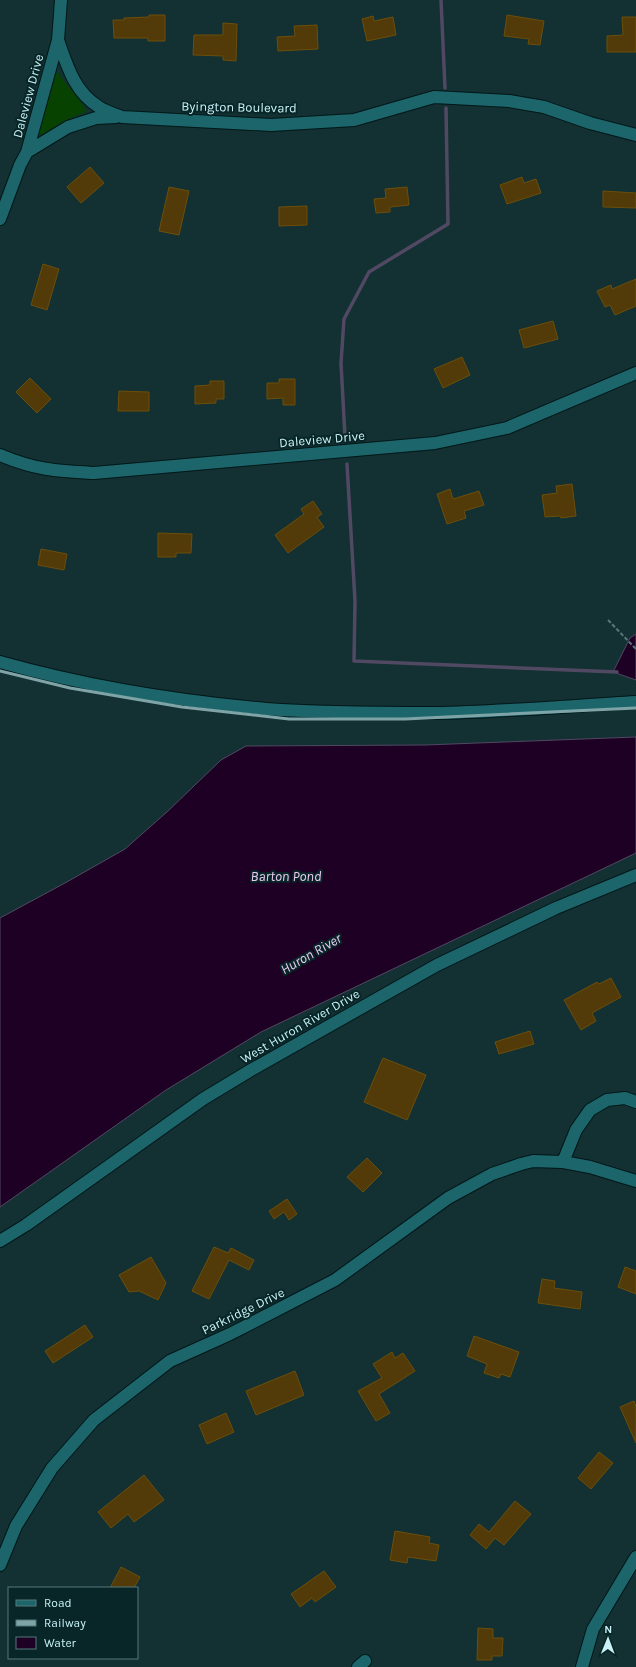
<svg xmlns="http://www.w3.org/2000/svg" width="636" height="1667" viewBox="0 0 636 1667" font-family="Karla,sans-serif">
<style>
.green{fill:#074201}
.water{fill:#1e0024;stroke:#514963}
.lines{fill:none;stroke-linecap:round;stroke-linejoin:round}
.stream{stroke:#514963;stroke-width:3.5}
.building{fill:#523b09;stroke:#6c4e0b}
.minor-casing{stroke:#001719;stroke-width:14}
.path{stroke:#57797b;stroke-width:2;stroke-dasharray:4 2;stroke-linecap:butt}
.minor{stroke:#1c666b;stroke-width:12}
.rail{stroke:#7fa4a7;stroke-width:3}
.labels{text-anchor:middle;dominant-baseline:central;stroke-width:4;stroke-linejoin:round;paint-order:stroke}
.street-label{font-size:13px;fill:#c8f2f5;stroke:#082628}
.water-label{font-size:14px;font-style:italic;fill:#eecaf3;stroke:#082628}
</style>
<rect width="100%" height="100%" fill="#133032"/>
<!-- green -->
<path class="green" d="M56,73h3c4,10 28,32 27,39l-20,8 -25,15h-4z"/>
<!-- water -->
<path class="water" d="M636,634v46l-23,-8 17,-34z
M636,737v116l-375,179 -95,58 -166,117v-289l65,-35 60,-34 43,-38 53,-51 25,-14 179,-1z"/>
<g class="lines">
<!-- stream -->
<path class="stream" d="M441,0l4,88
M345,437l-4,-74 3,-44 25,-47 79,-48 -2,-116
M347,464l8,137 -1,60 263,11"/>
</g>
<!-- building -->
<path class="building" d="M149,15h16v26h-17v-3h-34l-1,-18h11v-2l25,-1z
M507,15l37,6 -4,24 -12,-1 1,-5 -25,-3z
M373,16l1,5 19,-4 3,18 -29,6 -5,-22z
M622,17h14v35h-29v-16l16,-1z
M223,23l14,1 -1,37 -13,-1v-4l-30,-1 1,-20h29z
M317,25l1,24 -40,2 -1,-14 18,-1 -1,-10z
M90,167l14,16 -23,20 -14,-16z
M522,177l2,6 12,-4 5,14 -34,11 -7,-19z
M169,187l20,4 -10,44 -20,-4z
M407,187l2,18 -19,2v5l-14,1 -2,-14 12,-1 -1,-9z
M603,191l33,2v15l-33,-1z
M307,206v19l-28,1v-19z
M43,264l16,5 -12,41 -16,-5z
M636,279v27l-21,9 -5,-10 -5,2 -8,-16 14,-6 1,4z
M553,321l5,18 -34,9 -5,-18z
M462,357l8,18 -27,13 -9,-19z
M30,378l21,21 -14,14 -21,-21z
M279,379h16v26h-12v-7l-16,1v-16h12z
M210,381h14v18h-8v4l-21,1v-18l15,-1z
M119,391l30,1v19h-31z
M572,484l4,32 -15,2 -1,-2 -15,1 -3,-22 15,-2 -1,-7z
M450,489l3,10 26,-8 5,14 -20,6 2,7 -19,6 -10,-30z
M313,501l9,13 -5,3 7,10 -36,26 -13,-18 29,-21 -3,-5z
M158,533l34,1 -1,19h-15v4h-18z
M41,549l26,5 -3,16 -26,-5z
M611,978l10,19 -29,16 4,8 -15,9 -17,-30 33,-18 2,2z
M530,1031l4,13 -35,10 -4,-12z
M383,1058l43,17 -19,45 -43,-18z
M367,1158l15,15 -19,19 -16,-15z
M287,1199l10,15 -8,6 -5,-8 -10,7 -5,-8z
M214,1247l14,6 3,-5 23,12 -5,10 -20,-10 -20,39 -17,-8z
M151,1257l15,26 -8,17 -19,-9 -10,1 -10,-17z
M625,1267l11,4v23l-18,-7z
M542,1279l13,2 -1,7 28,4 -2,17 -42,-6z
M85,1325l8,12 -40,26 -8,-12z
M474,1336l45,16 -9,25 -9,-3 -2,4 -15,-5 3,-9 -20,-8z
M392,1352l3,6 8,-5 12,18 -36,23 11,19 -14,8 -18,-30 24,-13 -9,-14z
M295,1371l9,24 -48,20 -10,-24z
M634,1401l2,6v36l-16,-36z
M226,1413l8,19 -27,12 -8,-19z
M599,1452l14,11 -22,26 -13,-11z
M144,1475l20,25 -30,22 -6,-8 -17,14 -13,-16z
M515,1501l16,13 -27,31 -9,-7 -9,11 -16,-14 9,-11 10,8z
M395,1531l35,6 -1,6 10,2 -3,16 -28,-4 -1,6 -17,-3z
M121,1567l19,10 -6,11h-24z
M324,1571l12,16 -21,15 -3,-4 -12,9 -9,-13z
M478,1628l15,1v9h10l-1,18h-10v4h-15z"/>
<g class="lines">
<defs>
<path id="minor" d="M58,40c9,25 16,52 41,67 6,4 15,7 23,10l149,8 83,-5 80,-23 75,4 35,6 46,16 46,12
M27,152l41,-25 28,-9 20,-1
M0,219l20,-54 7,-13 31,-112 3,-40
M0,455c35,15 57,16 94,18l341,-30 72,-15 129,-55
M0,662c85,24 177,39 266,47 55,4 112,4 167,4 68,-1 136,-7 203,-11
M563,1162l13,-32 14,-20 17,-10 18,-2 11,4
M0,1241l26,-16 177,-126 48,-29 186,-105 119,-57 80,-33
M0,1565l16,-39 36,-58 42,-48 76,-59 60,-27 105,-54 113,-82 44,-24 29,-10 12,-3 30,1 27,5 46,14
M358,1667l7,-6
M582,1667l11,-38 43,-72"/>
</defs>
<!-- minor casing -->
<use href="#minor" class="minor-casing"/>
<!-- path -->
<path class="path" d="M608,620l28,29"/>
<!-- minor -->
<use href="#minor" class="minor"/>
<!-- rail -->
<path class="rail" d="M0,671l70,17 112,19 107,12h116l231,-11"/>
</g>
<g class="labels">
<!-- street labels -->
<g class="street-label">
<text transform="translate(28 96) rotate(-75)">Daleview Drive</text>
<text transform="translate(239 107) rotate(1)">Byington Boulevard</text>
<text transform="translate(322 439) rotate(-5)">Daleview Drive</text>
<text transform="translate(300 1026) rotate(-30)">West Huron River Drive</text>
<text transform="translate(243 1311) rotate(-26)">Parkridge Drive</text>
</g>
<!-- water labels -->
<g class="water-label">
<text x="286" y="876">Barton Pond</text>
<text transform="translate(311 954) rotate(-30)">Huron River</text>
</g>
</g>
<!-- legend -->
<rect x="8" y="1587" width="130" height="72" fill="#082628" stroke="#55787a"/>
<rect x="16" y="1600" width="20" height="6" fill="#1c666b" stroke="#55787a"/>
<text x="44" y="1607" font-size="12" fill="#c8f2f5">Road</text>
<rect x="16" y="1620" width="20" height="6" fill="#7fa4a7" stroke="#55787a"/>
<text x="44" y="1627" font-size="12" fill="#c8f2f5">Railway</text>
<rect x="16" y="1637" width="20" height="12" fill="#1e0024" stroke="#55787a"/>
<text x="44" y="1647" font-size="12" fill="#c8f2f5">Water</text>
<!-- north arrow -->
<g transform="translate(608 1639) rotate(1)" stroke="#082628" stroke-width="3" paint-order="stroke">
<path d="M0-3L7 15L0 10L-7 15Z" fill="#c8f2f5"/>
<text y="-6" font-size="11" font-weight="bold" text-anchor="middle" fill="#c8f2f5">N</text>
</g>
</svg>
